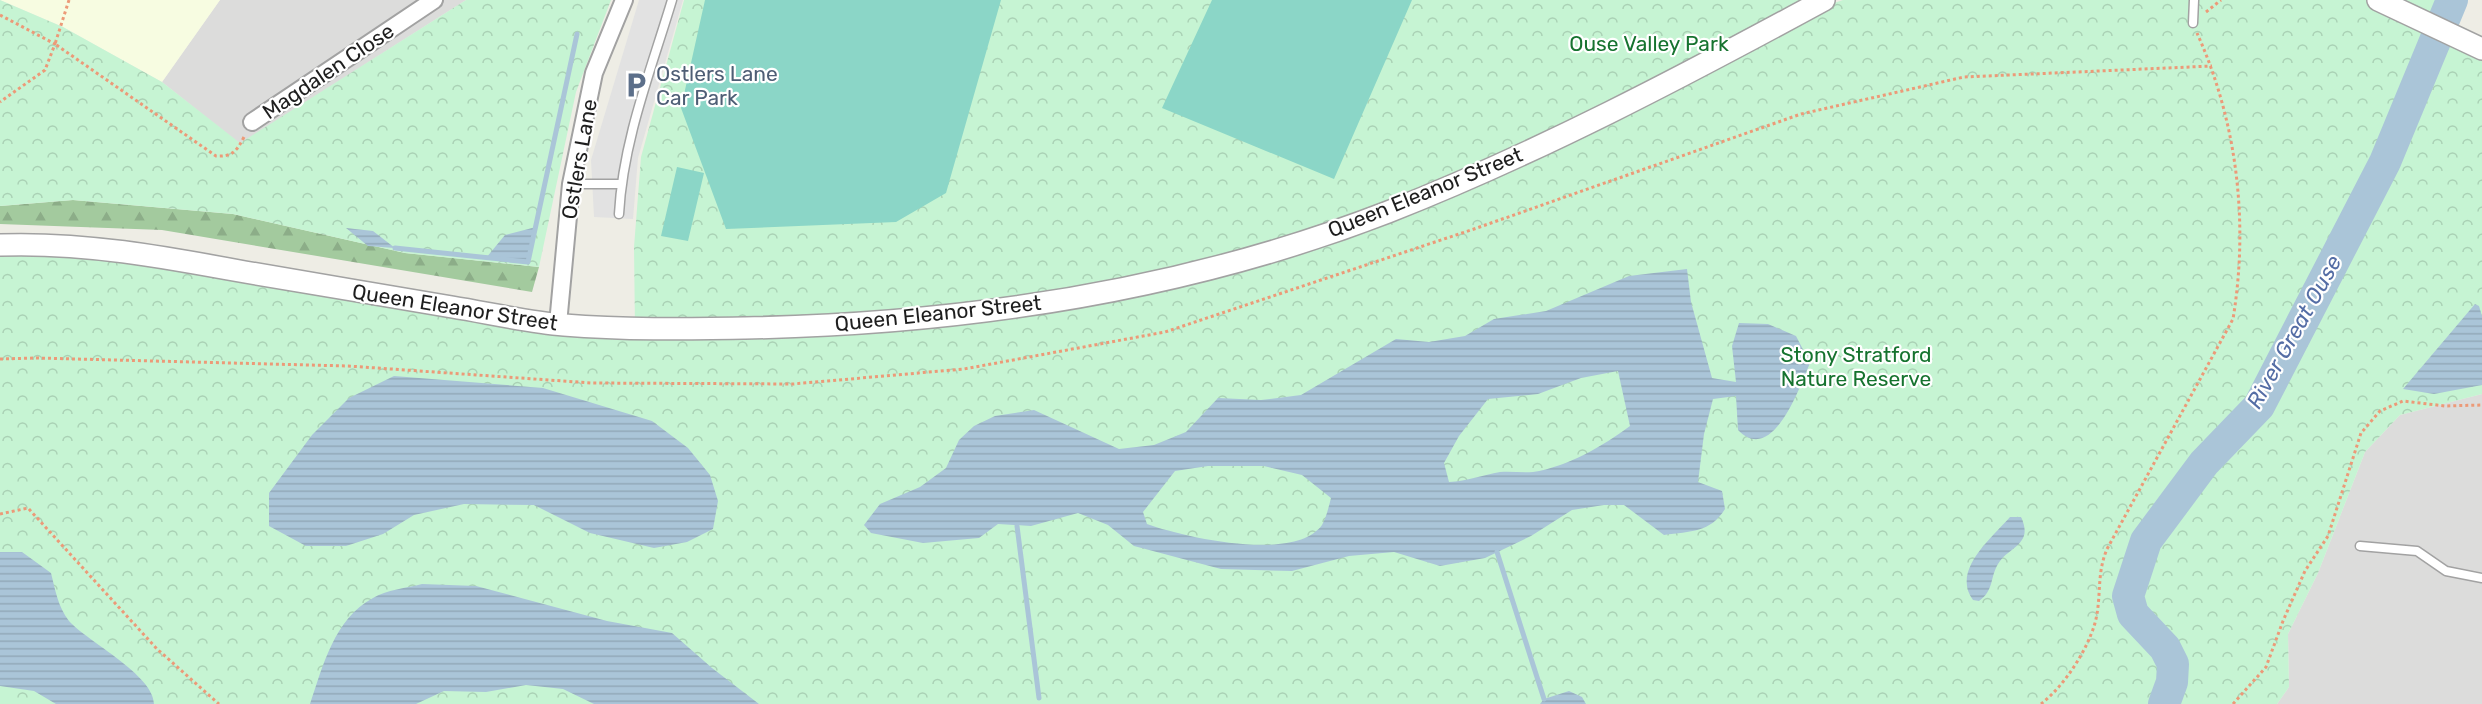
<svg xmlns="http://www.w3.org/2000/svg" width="2482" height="704" viewBox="0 0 2482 704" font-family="Rubik,sans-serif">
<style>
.residential{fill:#dcdcdb}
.education{fill:#f7fce1}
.forest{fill:url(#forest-firs)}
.park{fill:url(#park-crowns)}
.pitch{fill:#8bd6c7}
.parking{fill:#e2e2e2}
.water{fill:url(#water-rules);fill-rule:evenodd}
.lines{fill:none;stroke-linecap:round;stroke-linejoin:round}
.stream{stroke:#aac5d8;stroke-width:5}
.river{stroke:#aac5d8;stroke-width:32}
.service-casing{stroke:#a2a2a2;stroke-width:11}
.minor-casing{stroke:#a2a2a2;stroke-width:20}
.tertiary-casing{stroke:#a2a2a2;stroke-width:24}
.path{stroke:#ec9a78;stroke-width:3;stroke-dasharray:3 3;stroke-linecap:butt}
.service{stroke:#fff;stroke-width:8}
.minor{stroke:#fff;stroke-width:16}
.tertiary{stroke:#fff;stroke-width:21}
.labels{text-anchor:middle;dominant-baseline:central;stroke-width:4.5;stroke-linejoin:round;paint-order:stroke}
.park-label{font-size:21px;fill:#16732f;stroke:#fff}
.street-label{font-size:21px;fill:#1e1e1e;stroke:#fff}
.service-label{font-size:21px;fill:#4e5e75;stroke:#fff;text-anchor:start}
.water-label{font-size:22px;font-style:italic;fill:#546da5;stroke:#fff}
</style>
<defs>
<pattern id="forest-firs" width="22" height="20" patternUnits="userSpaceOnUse" patternTransform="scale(1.5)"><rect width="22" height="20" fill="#a3ca9e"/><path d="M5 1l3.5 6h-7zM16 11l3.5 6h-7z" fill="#8cad88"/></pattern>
<pattern id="park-crowns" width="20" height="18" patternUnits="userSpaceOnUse" patternTransform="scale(1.5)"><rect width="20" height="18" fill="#c6f4d3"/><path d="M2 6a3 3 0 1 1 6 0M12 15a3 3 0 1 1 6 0" fill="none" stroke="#aad1b5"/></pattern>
<pattern id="water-rules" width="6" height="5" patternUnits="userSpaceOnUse" patternTransform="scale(1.5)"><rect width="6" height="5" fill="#aac5d8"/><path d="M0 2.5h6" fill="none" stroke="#92a9b9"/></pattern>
</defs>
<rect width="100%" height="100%" fill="#eeede5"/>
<!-- residential -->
<path class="residential" d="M220,0h246l-226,144 -78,-62z
M2482,394v310h-205l12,-17 -1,-53 30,-61 47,-121 35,-37z"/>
<!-- education -->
<path class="education" d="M0,0h220l-58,82 -99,-55z"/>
<!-- forest -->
<path class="forest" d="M73,200l160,14 172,39 134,14 -7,25 -370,-62 -162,-6v-18z"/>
<!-- park -->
<path class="park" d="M0,0l63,27 99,55 78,61 226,-143h145l-35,92 -37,175 -134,-14 -172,-39 -160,-14 -73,6z
M684,0h1128l-17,16 48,-16h602l-11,26 48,23v345l-82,21 -35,37 -47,121 -30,61 1,53 -12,17h-2277v-459l635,84 -1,-82 7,-90z"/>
<!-- pitch -->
<path class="pitch" d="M705,0h296l-55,193 -50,29 -170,7 -45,-121z
M1212,0h200l-78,179 -172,-71z
M677,167l27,6 -16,68 -27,-5z"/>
<!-- parking -->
<path class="parking" d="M639,0h44l-45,158 -5,61 -39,-2 -3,-57z"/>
<!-- water -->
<path class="water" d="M536,227l-8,35 -42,-4 19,-23z
M346,228l27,3 22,17 -27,-2z
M1687,269l4,33 21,76 24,4 -4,-36 7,-23 29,1 28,12 14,27c-10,23 -37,103 -72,67l-2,-34 -23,3 -9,35 -6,48 24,9 3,18c-15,24 -34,22 -61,26l-40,-30h-20l-32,5 -41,26 -46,22 -45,8 -46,-14 -45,4 -57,15 -71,-2 -87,-23 -26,-21 -30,-12 -47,13 -33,-2 -19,14 -56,5 -52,-10 -7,-8 16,-21 40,-17 26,-19 13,-28 15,-14 21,-10 39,-6 85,39 35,-4 32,-13 32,-34 43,2 40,-5 95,-56 33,3 36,-6 29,-17 52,-8 83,-35zM1618,371l12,55c-27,20 -63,41 -97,46 -11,1 -22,-1 -33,0 -17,3 -33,9 -51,10l-5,-19 15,-27 29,-37 50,-5 43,-16zM1208,466h56l38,9 29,23c-2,8 -5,20 -9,27 -27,38 -139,12 -175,-1l-4,-12 32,-41z
M2475,304l4,2 3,10v69l-48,9 -31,-5z
M394,376l149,12 109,33 36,27 22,27 8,26 -5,28 -26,13 -33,6 -64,-15 -56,-28 -70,-1 -50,11 -31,19 -37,12h-40l-37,-20v-33l43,-58 37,-37z
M2010,517h11c13,28 -12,29 -23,47 -8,13 -4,27 -19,37l-6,-1c-22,-30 19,-62 37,-83z
M0,552h22l29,21c4,16 7,34 18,48 19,21 85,54 85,83h-98l-22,-13 -34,-5z
M422,584l54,2 131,35 65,12 40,35 47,36h-165l-31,-15 -37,-4 -40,7 -42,-1 -28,13h-106c13,-38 24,-85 63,-106 13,-8 34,-10 49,-14z
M1569,691l13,6 4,7h-46l4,-5z"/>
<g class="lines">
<!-- stream -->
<path class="stream" d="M395,248l133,14 49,-228
M1017,526l22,172
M1497,552l47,147"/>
<!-- river -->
<path class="river" d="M2164,704l8,-22 1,-18 -8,-16 -32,-34 -5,-18 18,-55 58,-78 55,-57 126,-244 67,-162"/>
<defs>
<path id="service" d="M2193,23l1,-23
M571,184h50
M619,214c4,-74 32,-144 53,-214
M2360,546l57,5 29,20 36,7"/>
<path id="minor" d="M252,122l182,-122
M558,324l13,-140 23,-111 30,-73"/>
<path id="tertiary" d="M2378,0l104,49
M0,245c83,-3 164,12 245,27 69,12 138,23 207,35 37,6 75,15 112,18 61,5 120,4 181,3 217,-4 439,-37 643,-116 150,-59 294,-135 436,-212"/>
</defs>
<!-- service casing -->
<use href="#service" class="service-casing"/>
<!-- minor casing -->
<use href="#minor" class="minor-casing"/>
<!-- tertiary casing -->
<use href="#tertiary" class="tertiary-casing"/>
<!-- path -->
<path class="path" d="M69,0l-14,44 161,112c16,1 21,-5 28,-19
M2206,12l15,-12
M0,15l55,29 -10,26 -45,32
M0,359l37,-1 311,8 244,17 201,1 171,-15 201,-37 309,-103 327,-115 163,-37 248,-11
M0,514l28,-6 129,141 62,55
M2041,704c23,-18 46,-53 54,-81 7,-26 1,-48 12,-74l126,-230c16,-97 4,-197 -36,-286
M2233,704l33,-37 17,-46 22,-50 23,-35 33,-103 19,-22 23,-10 42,5 37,-1"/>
<!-- service -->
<use href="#service" class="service"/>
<!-- minor -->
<use href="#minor" class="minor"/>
<!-- tertiary -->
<use href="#tertiary" class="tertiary"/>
</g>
<!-- icons -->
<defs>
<symbol id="parking-bare" viewBox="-9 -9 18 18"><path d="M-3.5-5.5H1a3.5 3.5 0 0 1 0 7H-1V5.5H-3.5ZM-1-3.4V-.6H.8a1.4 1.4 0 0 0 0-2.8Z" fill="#5c6f8a" stroke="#fff" stroke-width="2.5" paint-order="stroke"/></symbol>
</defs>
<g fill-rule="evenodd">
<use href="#parking-bare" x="617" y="66" width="38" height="38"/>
</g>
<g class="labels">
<!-- park labels -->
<g class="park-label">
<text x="1649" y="43">Ouse Valley Park</text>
<text x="1856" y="354">Stony Stratford<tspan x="1856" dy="24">Nature Reserve</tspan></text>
</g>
<!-- street labels -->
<g class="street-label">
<text transform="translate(328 71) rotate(-34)">Magdalen Close</text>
<text transform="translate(579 159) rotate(-80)">Ostlers Lane</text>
<text transform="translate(1425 192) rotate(-22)">Queen Eleanor Street</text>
<text transform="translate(455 307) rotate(9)">Queen Eleanor Street</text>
<text transform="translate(938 313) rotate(-6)">Queen Eleanor Street</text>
</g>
<!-- service labels -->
<g class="service-label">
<text x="656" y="73">Ostlers Lane<tspan x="656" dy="24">Car Park</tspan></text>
</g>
<!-- water labels -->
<g class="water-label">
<text transform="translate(2294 332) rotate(-61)">River Great Ouse</text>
</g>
</g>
</svg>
